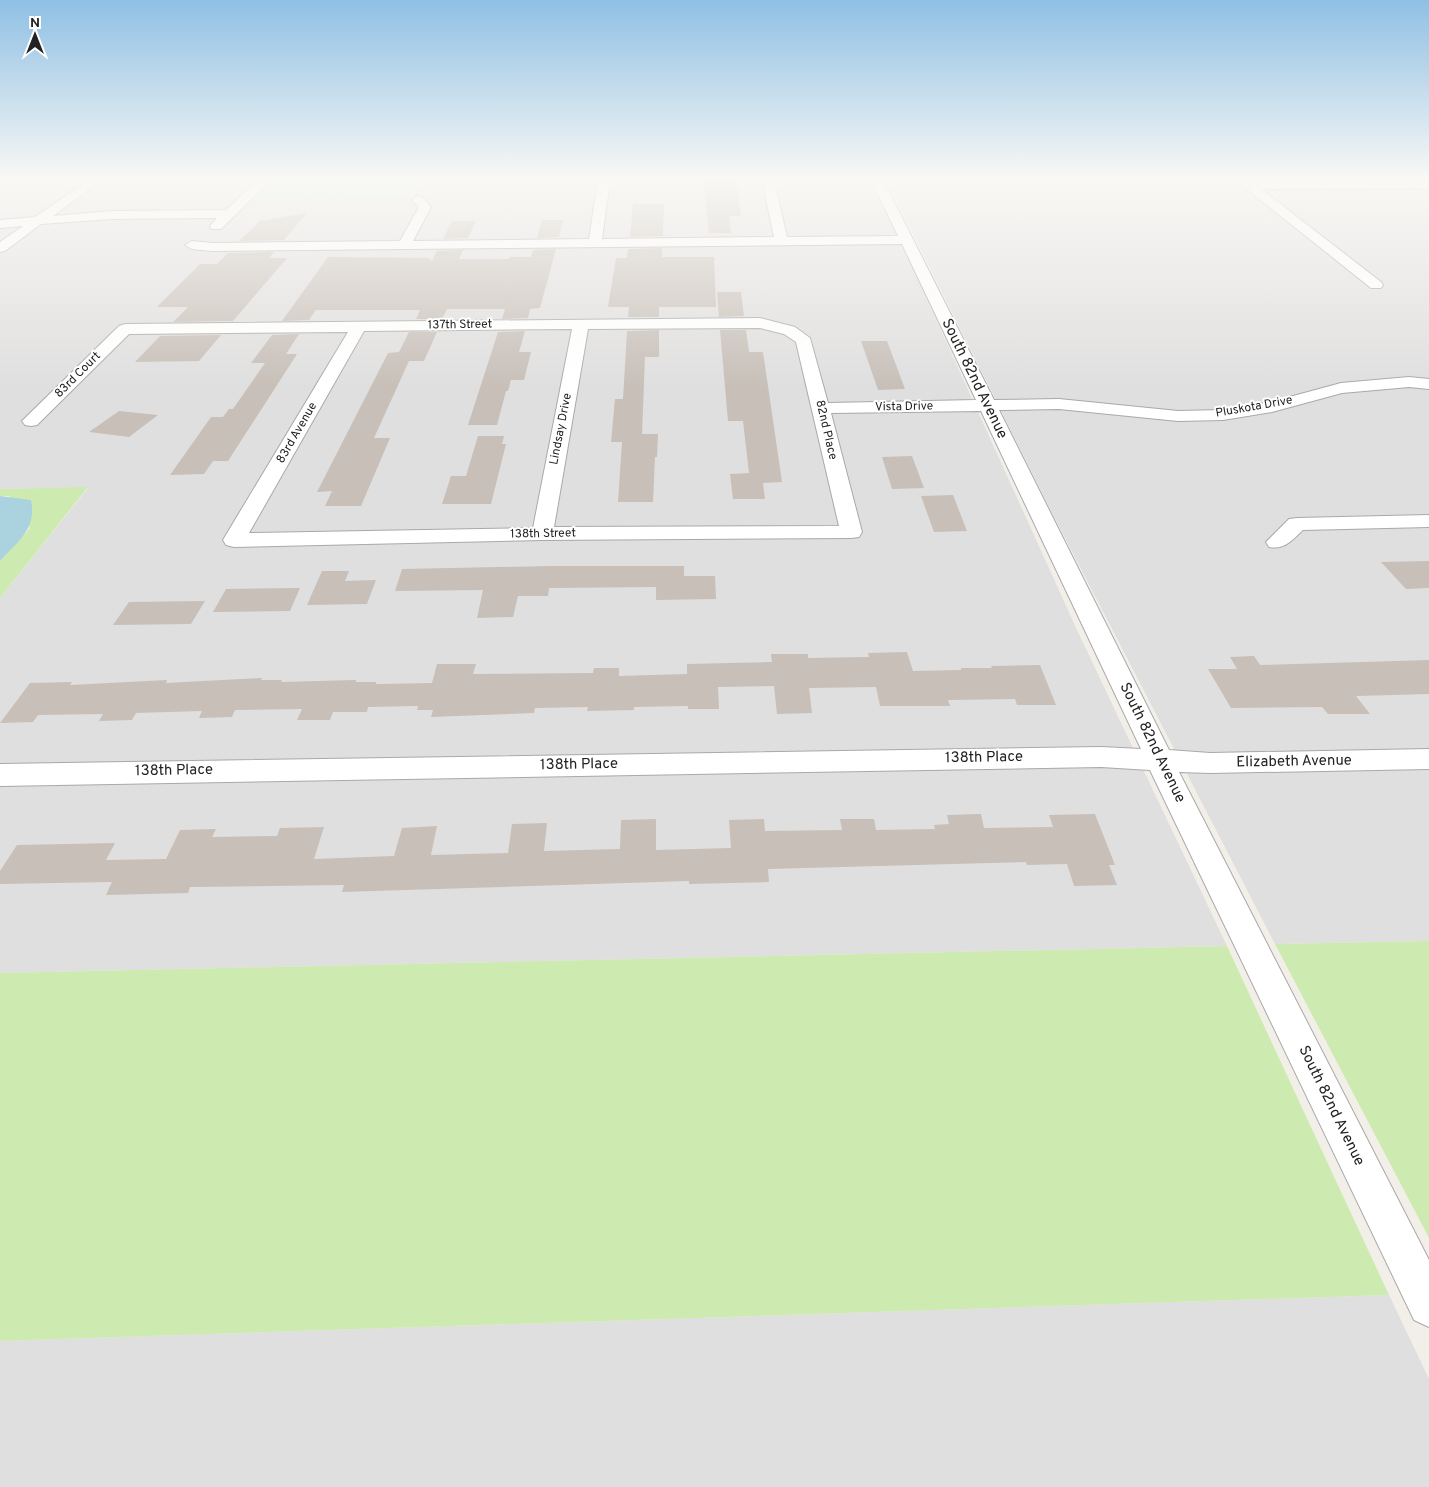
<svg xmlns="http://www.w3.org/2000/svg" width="1429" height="1487" viewBox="0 0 1429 1487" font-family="Overpass,sans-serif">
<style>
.residential{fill:#e0dfdf}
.grass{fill:#cdebb0}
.park{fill:#c8facc}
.water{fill:#aad3df}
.building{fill:#c7bfb8}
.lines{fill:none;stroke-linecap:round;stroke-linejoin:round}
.minor-casing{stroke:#a9a9a9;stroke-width:2}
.minor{fill:#fff;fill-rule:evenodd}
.labels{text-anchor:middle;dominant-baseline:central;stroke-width:4;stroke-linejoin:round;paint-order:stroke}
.far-street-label{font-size:12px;fill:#222;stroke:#fff}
.street-label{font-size:15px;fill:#222;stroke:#fff}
</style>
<rect width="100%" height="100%" fill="#f2efe9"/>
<!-- residential -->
<path class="residential" d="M0,180h869l47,95 161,355 150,316 -1227,27v-375l88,-110 -88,1z
M886,180h370l4,3 169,5v753l-154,3 -223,-431z
M1389,1295l40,84v108h-1429v-146z"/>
<!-- grass -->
<path class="grass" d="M88,487l-88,111v-37l30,-33 -21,-32h-9v-7z
M1429,941v297l-154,-294z
M1227,946l162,349 -1389,46v-368z"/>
<!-- park -->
<path class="park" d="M273,180h151l-9,12 -21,5 -141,3z
M1256,180h173v2l-169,1z"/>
<!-- water -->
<path class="water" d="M0,496l31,4c6,29 -13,41 -31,61z"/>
<!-- building -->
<path class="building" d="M703,180h33l5,36h-12l2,17h-22z
M633,204h31l-1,32 -33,1z
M307,213l-23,27 -45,1 21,-20z
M542,220h21l-4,17 -22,1z
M452,221h24l-8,17 -25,1z
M662,248v9h52l2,50h-57v10h-31l1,-10h-21l8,-49h11l1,-9z
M556,249l-16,59 -10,1 -2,9 -26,1 3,-10h-58l-5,10h-26l4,-9h-104l-7,10 -27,1 46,-64 101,1 3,3 5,-10 26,-1 -4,9h50l1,-2h21l2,-7z
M274,252l-5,6h18l-54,63 -60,1 15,-15h-31l43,-43h17l11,-11z
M717,292h24l3,24 -25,1z
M659,330v27h-14l-3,77h16l-1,23h-2l-2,45h-35l4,-60h-11l4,-43h8l4,-68z
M720,330h26l3,22h14l19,130 -19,1 2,16h-32l-3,-25 19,-1 -6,-52h-15z
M525,331l-6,21h12l-7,28h-13l-3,11h-2l-9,34h-29l30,-93z
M409,332h28l-13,29h-15l-35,77h16l-29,68h-36l7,-15 -15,1 71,-139 11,-1z
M299,334l-13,20h11l-69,107h-15l-9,13 -34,1 41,-58h12l6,-8h4l32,-46h-14l21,-28z
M221,335l-22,26 -64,1 25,-26z
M861,341h26l18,48 -27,1z
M119,411l39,4 -29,22 -40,-5z
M478,436h26l-2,8h4l-15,60h-49l9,-28h15z
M912,456l12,32 -32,1 -10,-32z
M953,495l14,36 -33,1 -13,-36z
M1429,561v27l-23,1 -25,-27z
M552,566h132v10h31l1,23 -60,1v-13l-107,1 -1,8h-30l-5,21 -36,1 6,-28 -88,1 7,-22z
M322,571h27l-4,10 31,-1 -9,24 -60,1z
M300,588l-10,23 -77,1 13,-23z
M205,601l-14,23 -78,1 16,-23z
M907,652l6,19 48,-1v-2h31l-1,-2 49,-1 16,40h-39l-2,-6 -67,1 2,6h-70l-4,-19 -67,1 3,25 -35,1 -3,-28 -56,1 1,22h-31v-3l-54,1v3l-47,1 1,-4 -53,1 -1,5 -103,4 2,-7h-16l1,-4 -50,1 -1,5h-34l-3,8h-33l5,-11 -67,1 -3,7 -33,1 3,-7 -66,2 -4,7 -33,1 4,-7 -65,1 -5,7 -33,1 30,-40 42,-1 -2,3 97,-5 -1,3 96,-5 -1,2h21l-1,2 75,-2v2h20v2l56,-1 5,-19h39l-3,10 120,-1 1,-5h25v8l68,-2v-10l85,-2 -1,-8h37v4l61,-1 -1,-4z
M1254,656l6,9 169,-5v34l-73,2 14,18h-42l-6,-7 -91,1 -23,-39h29l-7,-12z
M981,814l3,14 69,-1 -4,-12 46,-1 20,51h-6l8,20 -43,1 -7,-22 -40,1 -1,-3 -258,7 1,13 -80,2v-3l-347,11 2,-7 -154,2 -2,6 -82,2 6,-13 -112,2v-13l17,-26 98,-2 -9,17 60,-1 14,-29 36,-1 -4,8 65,-1 3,-8 44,-1 -10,32 80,-3 8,-28 35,-2 -6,29 77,-2 4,-29 35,-1 -3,28 76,-2 1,-29 35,-1v31l75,-2 -2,-28 35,-1 1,12 77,-1 -2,-11h34l2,11 59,-1 -1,-4 15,-1 -2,-9z"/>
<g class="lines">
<defs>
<path id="minor" d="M89,180h13l-49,36 59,-5 114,-1 32,-30h13l-50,49h-10l-1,-3 7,-8 -105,1 -71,5 -36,27 -5,1v-10l23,-16 -23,2v-8l35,-3z
M598,180h12l-8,59 172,-2 -12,-57h12l13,57 111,-1 -27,-56h12l111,220 65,-1 119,12 45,-1 48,-8 70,-19 68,-6 20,2v10l-20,-2 -67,6 -70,19 -49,8 -45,1 -119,-12 -60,1 170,340 41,3 219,-4v20l-219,4 -31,-1 250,488v67l-15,-7 -264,-550 -49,-3 -1101,19v-22l1101,-17 40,2 -160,-338 -150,2 31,119 -3,5 -8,1 -309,2 -308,7 -8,-2 -3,-5 125,-208 -219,2 -92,91 -6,1 -6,-1 -3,-4 97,-95 6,-2 635,-6 35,9 15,11 18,65 148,-3 -74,-156 -690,7 -20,-2 -7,-4 7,-4 20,2 188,-2 19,-34 -7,-7 6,-4 4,1 9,10 -18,34 176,-2zM760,328l24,6 12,8 43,184 -285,1 34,-198zM572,329l-39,199 -284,5 115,-202z
M1429,182v6l-168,1 120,93 2,3 -2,3h-10l-128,-102 6,-3z
M1429,515v12l-126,3c-11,10 -18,20 -34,17l-3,-5 23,-23 8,-1z"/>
</defs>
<!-- minor casing -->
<use href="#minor" class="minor-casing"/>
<!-- minor -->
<use href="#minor" class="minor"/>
</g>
<!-- sky -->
<linearGradient id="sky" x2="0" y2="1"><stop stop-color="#8fc0e4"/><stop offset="0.46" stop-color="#f9f8f5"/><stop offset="1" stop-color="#f9f8f5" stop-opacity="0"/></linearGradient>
<rect width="1429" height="388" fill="url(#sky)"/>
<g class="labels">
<!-- far-street labels -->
<g class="far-street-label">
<text transform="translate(460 325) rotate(-1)">137th Street</text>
<text transform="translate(78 375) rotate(-45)">83rd Court</text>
<text transform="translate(904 407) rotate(-1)">Vista Drive</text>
<text transform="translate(1254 407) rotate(-10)">Pluskota Drive</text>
<text transform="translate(561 429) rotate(-79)">Lindsay Drive</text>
<text transform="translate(826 430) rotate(77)">82nd Place</text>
<text transform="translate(297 433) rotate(-60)">83rd Avenue</text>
<text transform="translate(543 534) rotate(-1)">138th Street</text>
</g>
<!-- street labels -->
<g class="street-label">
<text transform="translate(974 379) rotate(64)">South 82nd Avenue</text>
<text transform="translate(1152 743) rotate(64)">South 82nd Avenue</text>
<text transform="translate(984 758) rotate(-1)">138th Place</text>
<text transform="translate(1294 762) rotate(-1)">Elizabeth Avenue</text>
<text transform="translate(579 765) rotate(-1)">138th Place</text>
<text transform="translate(174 771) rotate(-1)">138th Place</text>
<text transform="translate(1331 1106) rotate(64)">South 82nd Avenue</text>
</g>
</g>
<!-- north arrow -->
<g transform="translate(35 35)" stroke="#ffffff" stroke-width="4" paint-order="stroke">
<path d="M0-4L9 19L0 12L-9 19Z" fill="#222222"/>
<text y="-8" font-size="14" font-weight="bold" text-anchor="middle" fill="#222222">N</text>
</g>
</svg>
